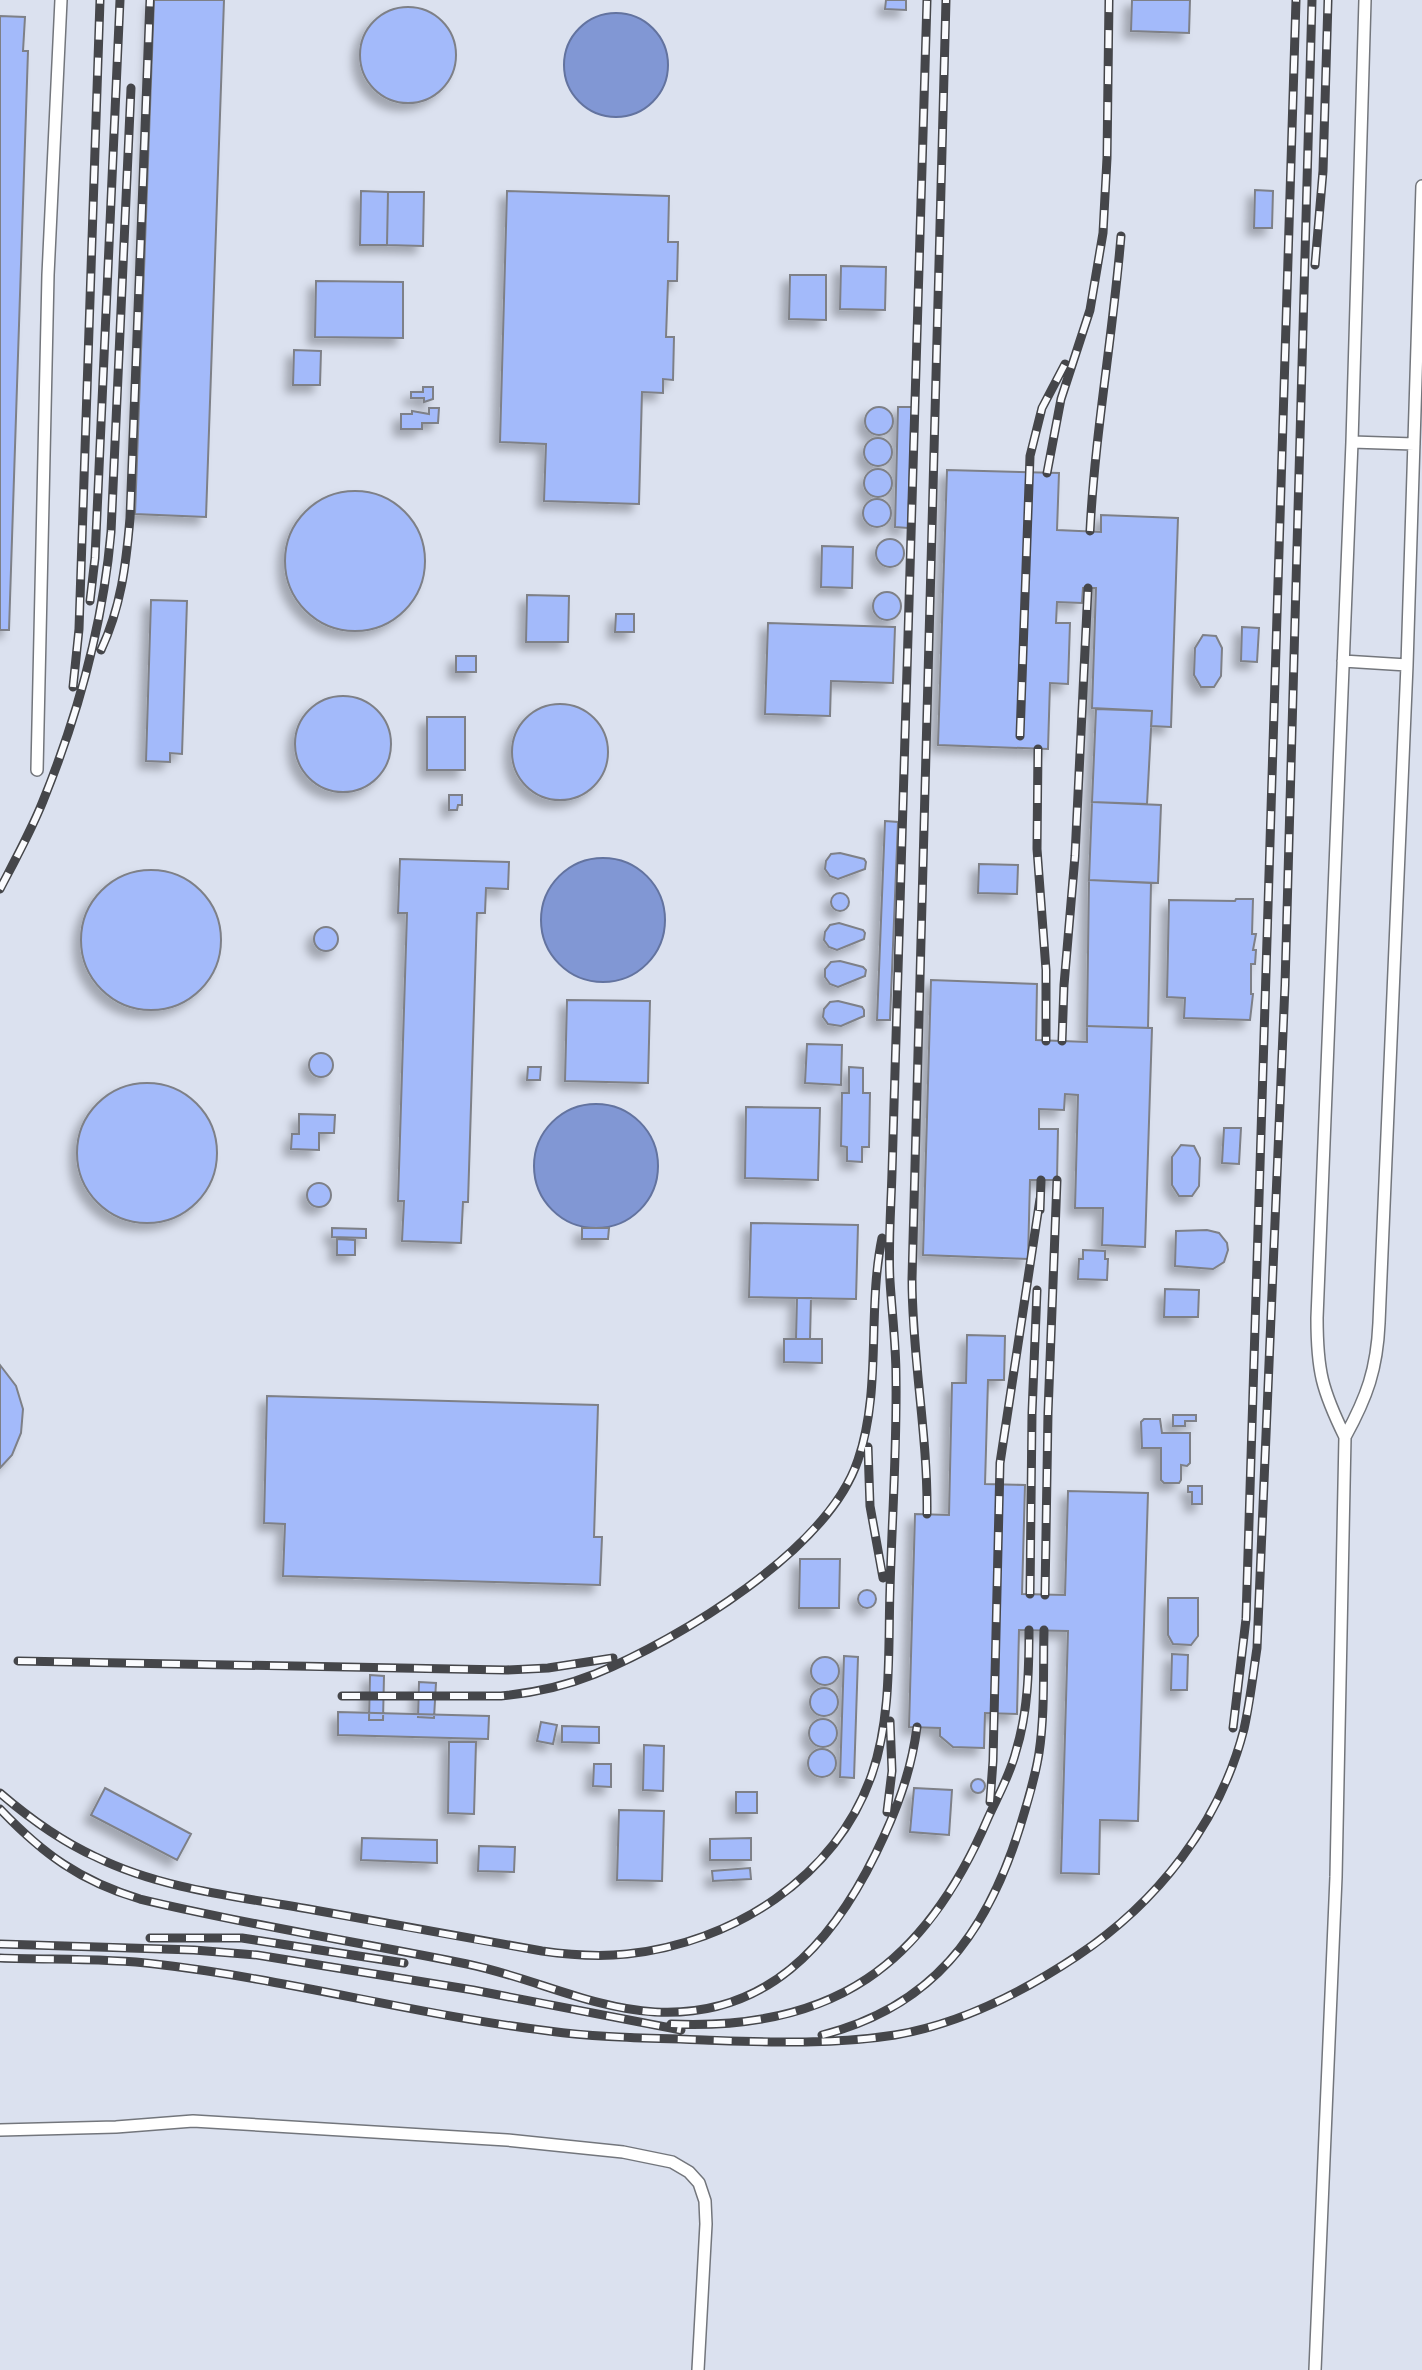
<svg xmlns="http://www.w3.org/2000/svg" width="1422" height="2370" viewBox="0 0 1422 2370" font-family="'Public Sans',sans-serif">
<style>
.built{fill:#dbe1ef}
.water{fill:#8197d4;stroke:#63739f;stroke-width:2}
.building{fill:#a3bafa;stroke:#7e8087;stroke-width:2;filter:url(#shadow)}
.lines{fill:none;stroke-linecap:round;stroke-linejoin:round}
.service-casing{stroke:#73767c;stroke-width:14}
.service{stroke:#fff;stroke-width:11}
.rail-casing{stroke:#45464a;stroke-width:9}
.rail{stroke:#fafbfe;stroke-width:6;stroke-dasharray:18;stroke-linecap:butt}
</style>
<defs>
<filter id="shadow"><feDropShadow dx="-7" dy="7" stdDeviation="4" flood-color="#0004"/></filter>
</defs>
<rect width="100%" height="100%" fill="#ebeef6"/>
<!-- built -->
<path class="built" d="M0,0h1422v2370h-1422z"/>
<!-- water -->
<path class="water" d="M564 65a52 52 0 1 1 104 0a52 52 0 1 1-104 0Z
M541 920a62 62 0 1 1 124 0a62 62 0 1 1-124 0Z
M534 1166a62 62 0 1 1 124 0a62 62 0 1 1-124 0Z"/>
<!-- building -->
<path class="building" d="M154,0h70l-18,517 -71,-3z
M886,0h20v10l-21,-1z
M1132,0h58l-1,33 -58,-2z
M360 55a48 48 0 1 1 96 0a48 48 0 1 1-96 0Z
M0,16l25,1 -2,34h5l-19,579h-9z
M1255,190l18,1 -1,37h-18z
M361,191l27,1 -1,53h-27z
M507,191l162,5 -1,46h10l-1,39h-9l-2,56h8l-1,43 -10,-1v14l-21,-1 -3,112 -95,-3 2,-57 -46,-2z
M388,192h36l-1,54 -36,-1z
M841,266l45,1 -1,43 -45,-1z
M790,275h36v45l-37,-1z
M316,281l87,1v56l-88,-1z
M294,350l27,1 -1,34h-27z
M423,387h10v12l-9,3v-4h-13v-6h12z
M865 421a14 14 0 1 1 28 0a14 14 0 1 1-28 0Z
M898,407h14l-4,121 -13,-1z
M429,408h10l-1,15h-16v6h-21v-15h11v-3l17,3z
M864 452a14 14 0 1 1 28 0a14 14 0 1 1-28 0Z
M864 483a14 14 0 1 1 28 0a14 14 0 1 1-28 0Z
M947,470l112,3 -2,57 44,2v-17l77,3 -7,209 -20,-1 1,-15 -60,-3 4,-120h-13l-1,15 -25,-1 -1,21h14l-2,61 -18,-1 -2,66 -110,-4z
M285 561a70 70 0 1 1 140 0a70 70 0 1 1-140 0Z
M863 513a14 14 0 1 1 28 0a14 14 0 1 1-28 0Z
M876 553a14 14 0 1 1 28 0a14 14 0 1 1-28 0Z
M822,546l31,1 -1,41 -31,-1z
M873 606a14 14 0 1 1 28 0a14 14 0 1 1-28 0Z
M527,595l42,1 -1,46h-42z
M151,600l36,1 -5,153 -12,-1v9l-24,-1z
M616,614h18v18h-19z
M768,623l127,4 -2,56 -62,-2 -1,35 -65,-2z
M1242,627l17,1 -2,34 -16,-1z
M1203,635l13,1 6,12 -1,28 -7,11h-13l-7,-12 1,-27z
M456,656h20v16h-20z
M295 744a48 48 0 1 1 96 0a48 48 0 1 1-96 0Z
M512 752a48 48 0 1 1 96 0a48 48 0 1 1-96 0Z
M1096,709l56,2 -5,93 -55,-2z
M427,717h38v53h-38z
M449,795h13v10h-4l-1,5h-8z
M1092,802l69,3 -3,78 -69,-3z
M885,821l13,1 -8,198h-13z
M840,853l24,6 2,3 -1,7 -27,10 -8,-3 -5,-7 1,-8 5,-7z
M400,859l109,3 -1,27 -22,-1 -1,25h-8l-9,289h-5l-2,41 -59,-2 2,-40h-6l9,-288h-9z
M979,864l39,1 -1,29 -39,-1z
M81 940a70 70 0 1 1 140 0a70 70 0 1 1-140 0Z
M1089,880l62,3 -3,145 -61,-2z
M831 902a9 9 0 1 1 18 0a9 9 0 1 1-18 0Z
M1236,899h17l-1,35h4l-3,16h3l-1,14h-4v30h2l-3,26 -66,-2 1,-20 -18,-1 2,-97 66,1z
M839,923l24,7 2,3 -1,6 -27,11 -8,-3 -5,-7 1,-8 5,-7z
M314 939a12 12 0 1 1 24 0a12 12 0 1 1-24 0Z
M840,961l23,6 3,3 -1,6 -27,11 -8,-3 -5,-7v-8l6,-7z
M931,980l106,4 -1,56 51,2v-16l65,2 -7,219 -43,-2 1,-37h-28l3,-113 -13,-1 -1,16 -25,-1v20h19l-1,51h-27l-2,79 -105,-4z
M567,1000l83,1 -2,82 -83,-2z
M838,1001l24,6 2,3v6l-23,10 -13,-2 -5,-7 1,-8 6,-7z
M807,1044l35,1 -1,40 -36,-2z
M309 1065a12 12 0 1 1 24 0a12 12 0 1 1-24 0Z
M528,1067h13l-1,13h-13z
M849,1067l14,1v25h7l-1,54h-7v15l-15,-1v-14l-6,-1 1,-53h7z
M77 1153a70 70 0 1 1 140 0a70 70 0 1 1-140 0Z
M746,1107l74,1 -2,72 -73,-2z
M299,1114l36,1 -1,18h-15v17l-28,-1 1,-15h7z
M1224,1128h17l-2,36 -17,-1z
M1181,1145l13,1 6,12 -1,28 -7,10h-13l-7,-11v-28z
M307 1195a12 12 0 1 1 24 0a12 12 0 1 1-24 0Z
M751,1223l107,2 -2,74 -107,-2z
M332,1228l34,1v9l-34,-1z
M582,1228h27l-1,11h-26z
M1176,1231l31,-1 12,3 8,10 1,7 -4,12 -11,7 -38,-3z
M337,1239l18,1v15h-18z
M1083,1250l22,1v8h3l-1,21 -29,-1 1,-20h4z
M1165,1289l34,1 -1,27h-34z
M797,1298h14l-1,41h-14z
M967,1335l38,1 -1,44h-16l-3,104 40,1 -3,109 43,1 3,-104 80,2 -10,328 -38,-1 -1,54 -38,-1 7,-242 -49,-1 -2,84 -32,-1 -1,35 -31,-1 -13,-11v-8l-31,-1 6,-213 34,1 3,-132h14z
M784,1339h38v24l-38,-1z
M0,1365l16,21 7,23 -2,24 -9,22 -12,13z
M267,1396l331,9 -4,132h8l-2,48 -317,-9 2,-52 -21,-1z
M1173,1415h23v6h-11v5h-12z
M1144,1419h16l2,14h28v30l-3,3 -6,-1v15l-2,3h-15l-3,-3v-32h-19l-1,-26z
M1188,1486h14v18h-10v-12h-4z
M800,1559h40l-1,49h-40z
M858 1599a9 9 0 1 1 18 0a9 9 0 1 1-18 0Z
M1168,1598h30v38l-7,9 -18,-1 -5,-9z
M1172,1654l16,1 -1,35h-16z
M844,1656l14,1 -4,121 -14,-1z
M811 1671a14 14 0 1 1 28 0a14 14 0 1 1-28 0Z
M370,1675l14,1 -1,44h-14z
M419,1682l17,1 -2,35 -16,-1z
M810 1702a14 14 0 1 1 28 0a14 14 0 1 1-28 0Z
M338,1712l151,4 -1,23 -150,-4z
M809 1733a14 14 0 1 1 28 0a14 14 0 1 1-28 0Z
M541,1722l16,3 -4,19 -16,-3z
M562,1726l37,1v16l-37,-1z
M449,1742h27l-2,72 -26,-1z
M644,1745l20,1 -1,45 -20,-1z
M808 1763a14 14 0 1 1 28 0a14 14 0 1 1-28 0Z
M594,1764h17v23l-18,-1z
M971 1786a7 7 0 1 1 14 0a7 7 0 1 1-14 0Z
M105,1788l86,46 -14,26 -86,-45z
M914,1788l38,2 -3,45 -39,-3z
M736,1792h21v21h-21z
M619,1810l45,1 -2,70 -45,-1z
M362,1838l75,2v23l-76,-3z
M751,1838v22h-41v-21z
M479,1846l36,1 -1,25 -36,-1z
M750,1868l1,11 -38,2 -1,-10z"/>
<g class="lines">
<defs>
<path id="service" d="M1352,442l62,2
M1343,661l64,4
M37,770l11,-495 13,-275
M1345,1437c22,-40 32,-68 34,-114l28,-658 15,-479
M0,2130l116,-3 77,-6 314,19 116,12 49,10 17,10 10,11 6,18 1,23 -8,146
M1315,2370l21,-493 9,-440c-23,-47 -28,-66 -28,-119l35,-876 13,-442"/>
</defs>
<!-- service casing -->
<use href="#service" class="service-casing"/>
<!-- service -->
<use href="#service" class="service"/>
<defs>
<path id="rail" d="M1315,265l8,-94 5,-171
M1047,473l14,-74 29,-89 13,-77 4,-75 2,-158
M1090,531c5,-99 23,-196 31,-295
M90,601l5,-43 25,-558
M101,650c20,-43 25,-85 29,-132l20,-518
M73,687l6,-58 21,-629
M1020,736l10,-280 12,-48 23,-44
M1038,749l-1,100 9,121v71
M0,889c15,-29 31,-58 43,-88 35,-86 60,-177 68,-269l20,-444
M1062,1041l2,-56 11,-129 13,-268
M1040,1210l1,-30
M868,1447l2,59 13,72
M927,1514c1,-79 -15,-156 -15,-235l34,-1279
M1030,1594l2,-181 5,-123
M1045,1595l3,-182 9,-233
M18,1661l488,9 42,-2 65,-10
M342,1696h159c32,-3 64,-10 94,-22 85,-35 233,-124 263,-214 24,-71 9,-149 24,-222
M1233,1728l13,-109 50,-1619
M0,1793c29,25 61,48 96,64 67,33 146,40 218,53 76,14 152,28 228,41 28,4 56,6 85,3 105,-11 209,-76 245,-180 20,-58 16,-124 18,-185 2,-71 7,-141 6,-212 0,-32 -4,-64 -6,-96 -2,-36 1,-73 2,-109l35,-1172
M990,1802l3,-41 7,-298 40,-264
M0,1809c43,45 80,72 140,90 108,26 218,43 327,65 64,13 123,44 188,48 111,6 176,-67 221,-159 20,-41 35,-80 41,-126
M887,1812l5,-41 -2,-50
M150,1938h92l162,25
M0,1944l194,6 63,5 216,35 208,40
M0,1958c51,2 104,0 155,6 132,15 262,51 394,67 51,7 103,7 155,9 63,2 128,5 191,-5 65,-11 128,-43 182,-79 80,-53 143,-133 167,-227 6,-27 9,-54 13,-81l28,-663 27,-985
M671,2024c163,7 254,-59 317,-206 10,-22 22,-43 28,-67 12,-39 13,-80 13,-121
M822,2035c110,-28 164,-101 197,-205 8,-26 16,-51 20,-77 6,-40 4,-82 5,-123"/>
</defs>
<!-- rail casing -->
<use href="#rail" class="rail-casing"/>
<!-- rail -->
<use href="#rail" class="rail"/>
</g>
</svg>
